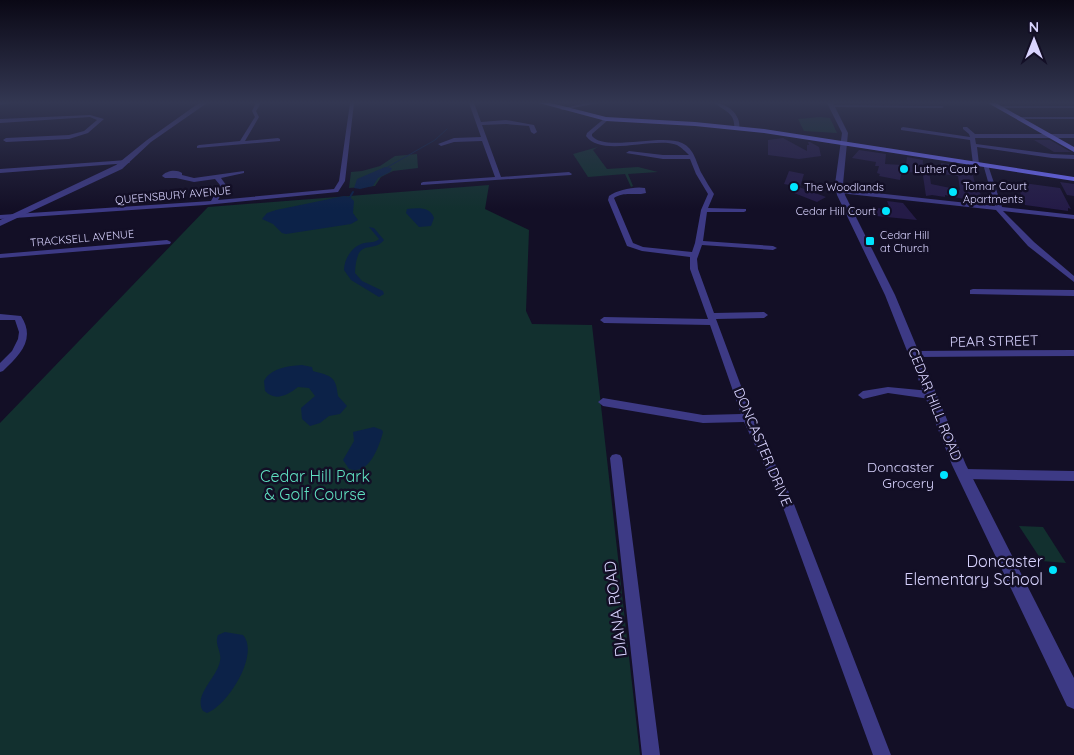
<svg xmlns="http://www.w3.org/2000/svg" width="1074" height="755" viewBox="0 0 1074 755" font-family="Quicksand,sans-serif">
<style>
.green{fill:#12302f}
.water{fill:#0c2248}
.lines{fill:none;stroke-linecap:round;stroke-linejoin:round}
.stream-far1{stroke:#0c2248;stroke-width:1}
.stream{stroke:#0c2248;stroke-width:2}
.building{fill:#241b47}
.minor{fill:#3d3a85;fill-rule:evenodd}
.tertiary{fill:#3d3a85;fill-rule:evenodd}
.secondary{fill:#6f6bff;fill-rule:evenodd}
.poi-dot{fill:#00e5ff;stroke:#130f26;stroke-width:2}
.labels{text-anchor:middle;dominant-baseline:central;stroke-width:5;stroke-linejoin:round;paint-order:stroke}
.far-poi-label{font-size:11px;fill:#d9d4ff;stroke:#130f26;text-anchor:start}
.far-street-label{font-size:11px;fill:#d9d4ff;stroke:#130f26}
.street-label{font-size:14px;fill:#d9d4ff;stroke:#130f26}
.poi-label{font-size:14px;fill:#d9d4ff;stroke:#130f26;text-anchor:end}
.near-park-label{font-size:16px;fill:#5fe0c0;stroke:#130f26}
.near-poi-label{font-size:16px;fill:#d9d4ff;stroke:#130f26;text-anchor:end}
.near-street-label{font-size:16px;fill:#d9d4ff;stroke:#130f26}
</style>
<rect width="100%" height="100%" fill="#130f26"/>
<!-- green -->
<path class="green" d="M820,117l10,1 7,15 -33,-2 -6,-12z
M598,147l-5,3 14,19 31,-2 20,5 -30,2 5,12 -2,1 -6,-13 -37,3 -15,-23z
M417,154l1,14 -25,3 -12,6 -6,9 -26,2 2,-16 11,-1 18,-5 15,-10z
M489,185l-4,24 44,21 -3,81 6,13 60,1 48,430h-640v-332l208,-216z
M1019,526l24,1 23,36 -24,-2z"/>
<!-- water -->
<path class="water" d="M385,167l7,1 -2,4 -12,6 -5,8 -13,3 -6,-1 3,-9z
M344,196l6,1 4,4 -1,12 5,7 -7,4 -65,10 -4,-1 -9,-9 -11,-5 5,-6 9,-3z
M407,209c11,-1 23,-3 27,9l-3,8 -12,1 -13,-14z
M369,227l5,1 10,12c-12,15 -27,-5 -29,33l7,8 21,10 1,3 -5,3 -28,-17 -7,-10c0,-10 7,-22 17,-26 6,-3 13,0 18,-5z
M302,365l10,2 1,4c19,5 23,6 25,25l9,10 -7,8 -11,2 -9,7 -10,3 -8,-7 -1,-11 14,-12 -6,-8 -11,-1c-10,8 -23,15 -33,4l-1,-10c7,-13 24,-15 38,-16z
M374,427l8,3 1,2c-4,15 -14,44 -34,37l-6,-9 11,-19 -1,-9z
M225,632l18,3c17,19 -15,70 -36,78l-4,-2c-10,-16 14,-33 17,-50 2,-10 -6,-16 -2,-26z"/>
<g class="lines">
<!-- stream-far1 -->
<path class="stream-far1" d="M386,168l49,-28 12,-11"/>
<!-- stream -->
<path class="stream" d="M350,197l3,-5"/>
</g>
<!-- building -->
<path class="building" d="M783,138l24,13v-6h2l-1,-3h2l9,5 2,9 -22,3 -31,-4v-15z
M1034,140h16l21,12h-17z
M859,150l27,4 -1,10 18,1 -3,15 -21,-4 1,-2 -3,-1 2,-7h-4l1,-4 -24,-4z
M907,157l16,3 -1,13 -17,-1z
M941,163l30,4 5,21 3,1 4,14 -38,-8v2l-13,-2 -6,1 -4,-27 7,2 2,13 29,6 -2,-14 -15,-2z
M789,171l15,3 -4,13 -16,-3z
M1016,182l44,6 11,21 -3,-1v3l-43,-6z
M1060,182l14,2v12l-7,-1z
M799,187l27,10 -9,5 -28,-11z
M887,201l16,2 14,17 -51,-5 -4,-8 28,2z"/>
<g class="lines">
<!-- minor -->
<path class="minor" d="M0,103h9l-9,2z
M256,103h5l-5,8 3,6 -14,24 33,-3 2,1v2l-83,7v-2l2,-1 41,-4 13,-21 2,-3 -3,-6z
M350,103h4l-9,78 -7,11 -133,13 -205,14v-4l211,-14 9,-16 -5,-6 -21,3 -18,-4h-11l-3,-2c4,-5 14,-7 20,-3v2l12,3 50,-7v2l-23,5 5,7 -8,15 116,-11 5,-8z
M469,103h5l7,19 25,-2 28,5 3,7 -3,2 -3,-2 -2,-6 -23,-2 -24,1 19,52 68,-5 3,2 -1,1 -150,10v-2l2,-1 72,-5 -13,-36 -28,1 -13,4 -3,-2 16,-6 27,-1z
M586,103h13l-37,7 -2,-1z
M714,103c13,0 28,12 25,26l-5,-1c2,-14 -10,-18 -20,-25z
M831,105l111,1 2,1 -2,1 -113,-1z
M995,106h79v2h-77z
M90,115l14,4 -16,14 -19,6 -63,3 -3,-2 3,-2 63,-3 15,-4 13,-11 -7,-3 -90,6v-4z
M606,117l2,3 -16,14v2c13,16 70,-3 90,7 13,6 14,20 20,31 4,7 8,14 12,20l-6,14 38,1v2l-2,1h-37l-4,29 70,5 4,2 -4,2 -71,-5 -5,14 1,10 16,44 50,-1 4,3 -4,3 -48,1 37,99 39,81 99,256h-18l-93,-256 -36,-77 -41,1 -100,-17 -5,-4 5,-4 100,17 38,-1 -31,-89 -106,-2 -4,-3 4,-3 104,2 -18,-50v-12l-48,-6 -15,-5 -19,-46 1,-4c8,-6 26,-10 36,-8l1,5c-11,3 -22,-2 -32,5l19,45 10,4 49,5 3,-9 6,-33 7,-16 -12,-20 -6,-15h-27l-37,-6 3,-2 34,4h26c-3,-3 -8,-8 -12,-10 -23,-9 -75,13 -91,-9l1,-3z
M1015,117h59v2h-57z
M903,127l67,10 -1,-3 -6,-5v-2h4l8,7h99v4h-99l1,6 76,10 22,1v4l-22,-1 -75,-11 2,17 -3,2 -3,-2 -3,-24 -69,-10v-2z
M127,160l3,2 -1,1 -129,10v-4z
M983,164l5,1 14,42 72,8v4l-71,-8 31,31 40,34v6l-46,-36 -32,-36 -157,-17 -3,-2 3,-2 156,17z
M167,240l4,2 -1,2 -170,14v-4z
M973,289l101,1v6l-104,-2v-4z
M0,314l21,2c15,23 -1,39 -18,55l-3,1v-9l12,-12 6,-12 1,-7 -4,-12h-15z
M1074,350v6l-160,1 -5,-3 5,-3z
M888,387l42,4 5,4 -5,4 -42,-6 -25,6 -5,-4 5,-4z
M616,454l4,1 2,3 38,297h-18l-32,-297 2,-3z
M964,469l110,2v10l-110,-2 -4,-2 -2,-3 2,-3z"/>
<!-- tertiary -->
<path class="tertiary" d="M199,103h8l-56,39 -29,27 -122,57v-6l116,-55 31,-25z
M827,103h6l15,30 -5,51 2,11 50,100 71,170 108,213v31l-7,-3 -115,-241 -67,-170 -48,-100 -2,-11 7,-51z"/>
<!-- secondary -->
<path class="secondary" d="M539,103h12l55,14 89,5 69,7 310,48v4l-310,-48 -69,-7 -89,-5z
M988,103h8l78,44v5z"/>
</g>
<!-- sky -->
<linearGradient id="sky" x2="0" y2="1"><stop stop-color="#0a0815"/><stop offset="0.49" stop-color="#333752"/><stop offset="1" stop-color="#333752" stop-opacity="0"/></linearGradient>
<rect width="1074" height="209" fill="url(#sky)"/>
<!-- markers -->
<g class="poi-dot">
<circle cx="904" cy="169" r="5"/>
<circle cx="794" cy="187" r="5"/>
<circle cx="953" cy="192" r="5"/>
<circle cx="886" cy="211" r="5"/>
<rect x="865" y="236" width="10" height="10" rx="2.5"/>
<circle cx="944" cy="475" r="5"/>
<circle cx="1053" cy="570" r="5"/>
</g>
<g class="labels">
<!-- far-poi labels -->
<g class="far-poi-label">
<text x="914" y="169">Luther Court</text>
<text x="963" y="186">Tomar Court<tspan x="963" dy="13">Apartments</tspan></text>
<text x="804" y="187">The Woodlands</text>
<text x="876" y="211" text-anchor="end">Cedar Hill Court</text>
<text x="880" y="235">Cedar Hill<tspan x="880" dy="13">at Church</tspan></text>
</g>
<!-- far-street labels -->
<g class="far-street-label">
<text transform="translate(173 195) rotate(-5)">QUEENSBURY AVENUE</text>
<text transform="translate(82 238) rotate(-5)">TRACKSELL AVENUE</text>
</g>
<!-- street labels -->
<g class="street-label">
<text transform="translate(994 341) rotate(-1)">PEAR STREET</text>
<text transform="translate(935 404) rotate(68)">CEDAR HILL ROAD</text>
<text transform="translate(763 447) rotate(67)">DONCASTER DRIVE</text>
</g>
<!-- poi labels -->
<g class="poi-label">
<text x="934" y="467">Doncaster<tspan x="934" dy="16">Grocery</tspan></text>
</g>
<!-- near-park labels -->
<g class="near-park-label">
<text x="315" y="476">Cedar Hill Park<tspan x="315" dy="18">&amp; Golf Course</tspan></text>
</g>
<!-- near-poi labels -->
<g class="near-poi-label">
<text x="1043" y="561">Doncaster<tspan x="1043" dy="18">Elementary School</tspan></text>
</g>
<!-- near-street labels -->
<g class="near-street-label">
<text transform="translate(615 609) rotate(-97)">DIANA ROAD</text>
</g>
</g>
<!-- north arrow -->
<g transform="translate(1034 40)" stroke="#130f26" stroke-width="4" paint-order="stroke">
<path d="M0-4L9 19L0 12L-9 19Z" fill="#d9d4ff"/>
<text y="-8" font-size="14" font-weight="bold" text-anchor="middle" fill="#d9d4ff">N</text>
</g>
</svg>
